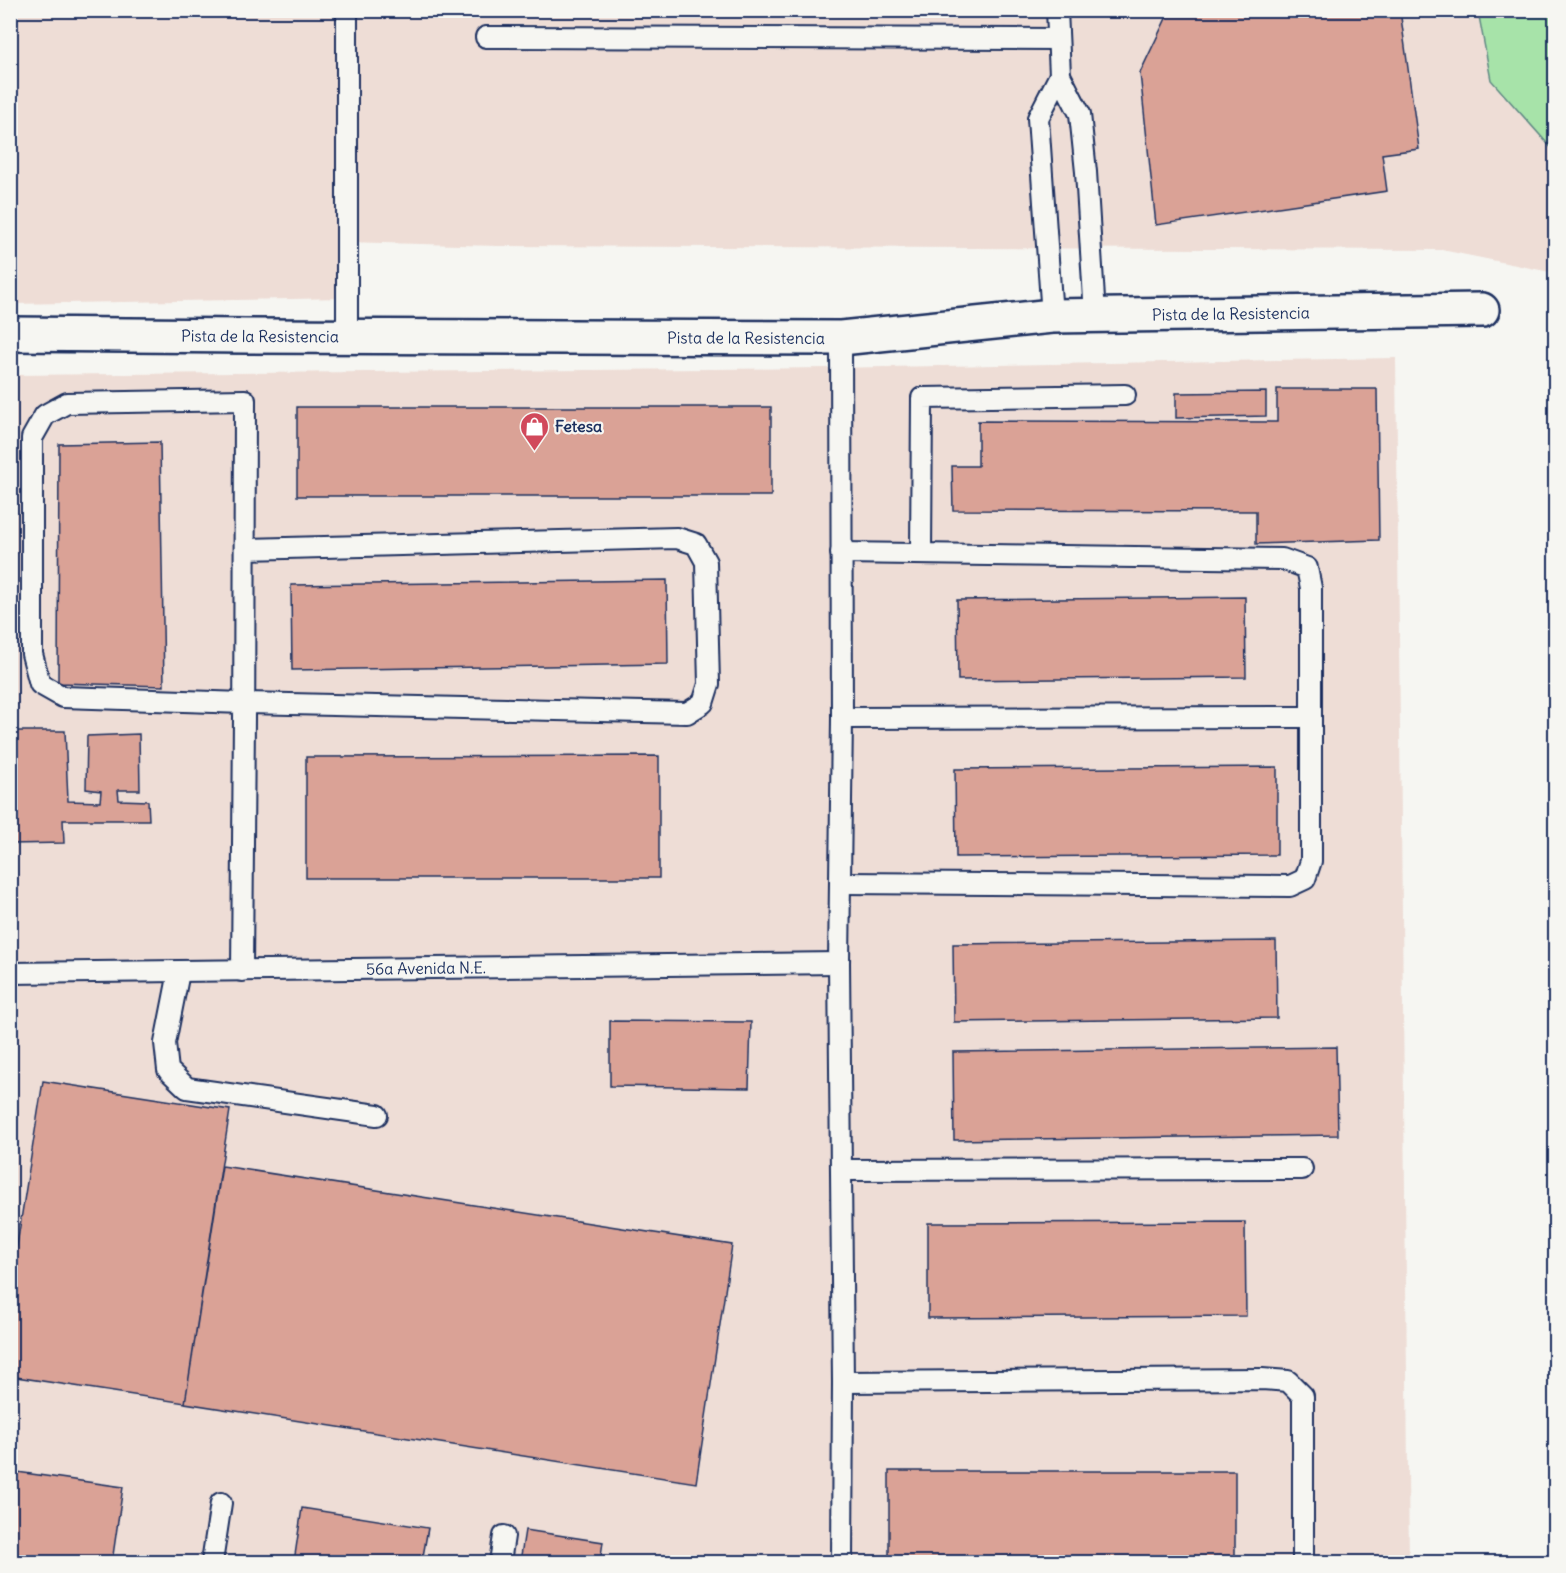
<svg xmlns="http://www.w3.org/2000/svg" width="1566" height="1573" viewBox="0 0 1566 1573" font-family="Delius,sans-serif">
<style>
.built{fill:#eeddd6}
.green{fill:#a7e3a9;stroke:#618984;stroke-width:1.5}
.building{fill:#daa296;stroke:#1b2f5e;stroke-width:1.5}
.lines{fill:none;stroke-linecap:round;stroke-linejoin:round}
.lane-casing{stroke:#1b2f5e;stroke-width:24}
.street-casing{stroke:#1b2f5e;stroke-width:38}
.lane{stroke:#f6f6f2;stroke-width:20}
.street{stroke:#f6f6f2;stroke-width:33}
.labels{text-anchor:middle;dominant-baseline:central;stroke-width:4.5;stroke-linejoin:round;paint-order:stroke}
.street-label{font-size:16px;fill:#1b2f5e;stroke:#f6f6f2}
.poi-label{font-size:16px;font-weight:bold;fill:#1b2f5e;stroke:#f6f6f2;text-anchor:start}
</style>
<rect width="100%" height="100%" fill="#f6f6f2"/>
<filter id="ink" filterUnits="userSpaceOnUse"><feTurbulence type="fractalNoise" baseFrequency=".0167" numOctaves="2"/><feDisplacementMap in="SourceGraphic" scale="12" xChannelSelector="R" yChannelSelector="G"/><feConvolveMatrix kernelMatrix="1 2 1 2 8 2 1 2 1" color-interpolation-filters="sRGB"/></filter>
<g filter="url(#ink)">
<!-- built -->
<path class="built" d="M10,11h1545v262l-113,-23 -944,-4 -154,-4 3,56 -336,6z
M1396,358l13,1204h-1398l-1,-1187 819,-7z"/>
<!-- green -->
<path class="green" d="M1478,11h77v141l-64,-72z"/>
<!-- building -->
<path class="building" d="M1170,10h230l19,139 -37,5 5,37 -231,34 -16,-152z
M1277,389h100l2,151 -123,4v-33l-303,-1 -1,-44h26v-45l299,1z
M1266,392v24l-90,2v-25z
M297,407h474v89h-474z
M160,442l4,244 -106,-3 1,-239z
M667,580l1,84 -376,6 -1,-85z
M1245,597l1,80 -288,3 -1,-80z
M10,731h55l3,70 32,1 1,-11 -15,-2 1,-53 52,-2 1,56h-22l1,10 29,1 1,19h-86l1,23 -54,1z
M659,756v122h-353v-121z
M1277,767v88l-321,2 -1,-88z
M1276,941l1,77 -323,4 -1,-78z
M610,1021l141,1 -2,66 -139,-2z
M1336,1047l2,88 -384,5 -1,-88z
M43,1081l187,29 -45,293 -175,-27v-87z
M222,1166l510,79 -36,238 -511,-80z
M1245,1222l1,94 -318,2v-95z
M10,1471l113,16 -11,75h-102z
M889,1471h346v91h-346z
M302,1508l126,20 -6,34h-128z
M525,1530l78,12 -3,20h-80z"/>
<g class="lines">
<defs>
<g id="lane">
<path d="M1057,10l3,65 20,39 6,58 9,143"/>
<path d="M486,37l572,2"/>
<path d="M1052,316l-14,-198 22,-43"/>
<path d="M347,336v-326"/>
<path d="M841,338l1,380 -3,245 4,419 -1,180"/>
<path d="M921,554l1,-156 203,-3"/>
<path d="M842,718l468,-1"/>
<path d="M841,883l449,3 15,-7 6,-18v-273l-4,-20 -25,-9 -441,-6"/>
<path d="M242,971c2,-190 3,-381 3,-571l-178,3 -22,12 -13,23v216l8,30 23,13 181,6 443,10 16,-10 6,-19 -3,-122 -10,-18 -19,-6 -432,11"/>
<path d="M179,972l-14,71 3,27 19,18 190,27"/>
<path id="s1" d="M10,973l829,-10"/>
<path d="M841,1170l461,-1"/>
<path d="M843,1382l419,-3 26,2 15,15v166"/>
<path d="M212,1562l9,-59"/>
<path d="M500,1562l4,-26"/>
</g>
<g id="street">
<path id="s2" d="M10,334l237,2 594,2 211,-22 430,-6"/>
</g>
</defs>
<!-- lane casing -->
<use href="#lane" class="lane-casing"/>
<!-- street casing -->
<use href="#street" class="street-casing"/>
<!-- lane -->
<use href="#lane" class="lane"/>
<!-- street -->
<use href="#street" class="street"/>
</g>
</g>
<!-- icons -->
<defs>
<symbol id="shop-pin" viewBox="-11 -11 22 30"><path d="M0 17L-7.5 6A9.5 9.5 0 1 1 7.5 6Z" fill="#d1495b" stroke="#f6f6f2"/><path d="M-5-2.5h2.3a2.7 3.5 0 0 1 5.4 0H5L5.5 6h-11ZM-1.5-2.5h3a1.5 2.3 0 0 0-3 0Z" fill="#fff"/></symbol>
</defs>
<g fill-rule="evenodd">
<use href="#shop-pin" x="518" y="410" width="33" height="45"/>
</g>
<g class="labels">
<!-- street labels -->
<g class="street-label">
<text stroke="none"><textPath href="#s2" startOffset="1222">Pista de la Resistencia</textPath></text>
<text stroke="none"><textPath href="#s2" startOffset="250">Pista de la Resistencia</textPath></text>
<text stroke="none"><textPath href="#s2" startOffset="736">Pista de la Resistencia</textPath></text>
<text stroke="none"><textPath href="#s1" startOffset="416">56a Avenida N.E.</textPath></text>
</g>
<!-- poi labels -->
<g class="poi-label">
<text x="555" y="426">Fetesa</text>
</g>
</g>
<!-- margin -->
<rect width="1566" height="1573" fill="none" stroke="#f6f6f2" stroke-width="36"/>
<rect x="18" y="18" width="1530" height="1537" fill="none" stroke="#1b2f5e" stroke-width="2" filter="url(#ink)"/>
</svg>
